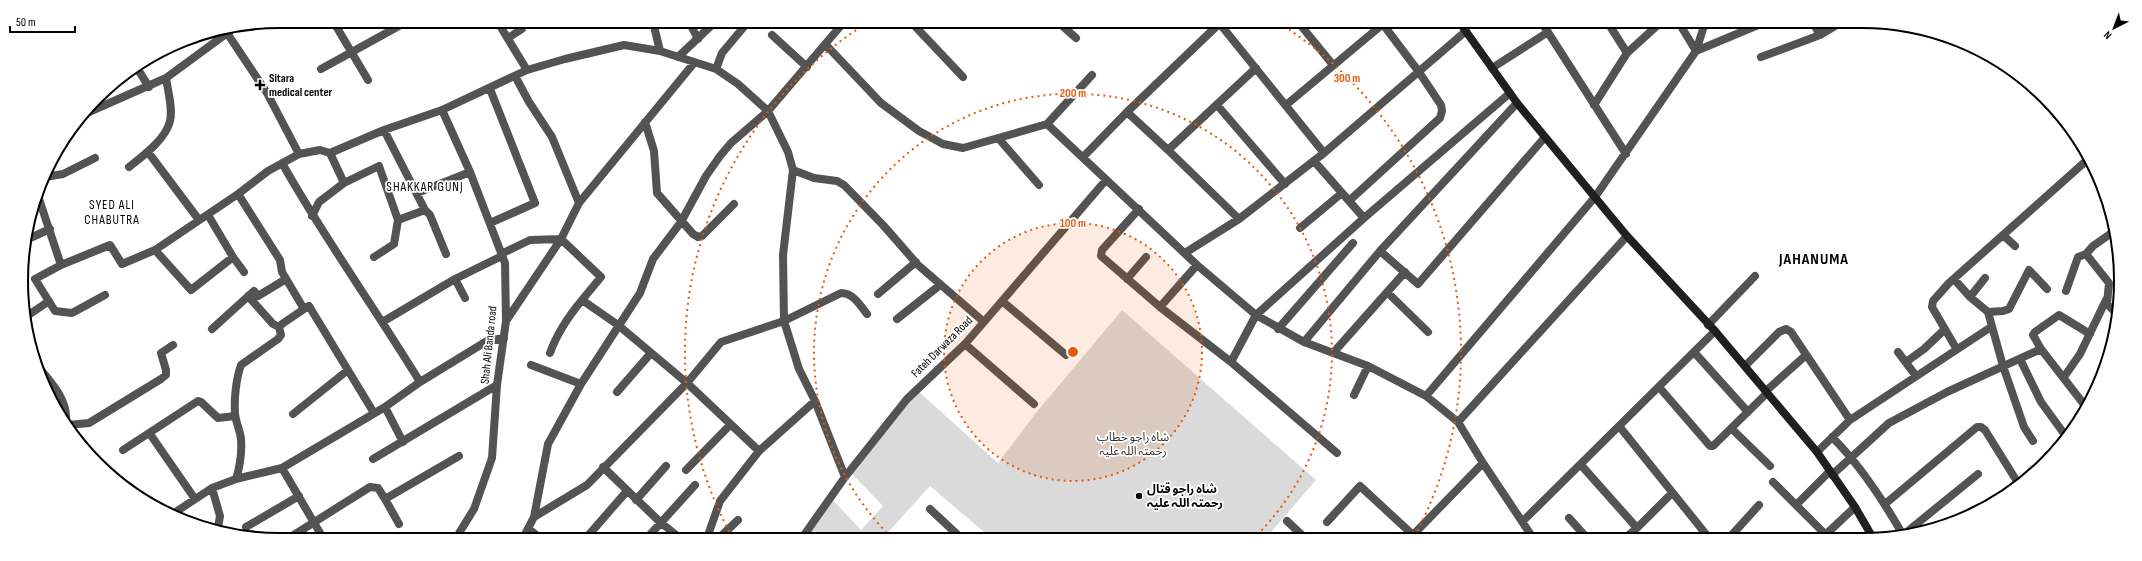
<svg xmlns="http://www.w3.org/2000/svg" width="2142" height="561" viewBox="0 0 2142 561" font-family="'Sofia Sans Condensed','Noto Sans Arabic',sans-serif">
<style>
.green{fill:#dadada}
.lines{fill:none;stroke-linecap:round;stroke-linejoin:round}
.minor{stroke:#535353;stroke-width:8}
.secondary{stroke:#202020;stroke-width:8}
.ring{fill:none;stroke:#e8590c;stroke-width:2;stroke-dasharray:2 4}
.poi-dot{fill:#000;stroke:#fff;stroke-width:1.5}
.labels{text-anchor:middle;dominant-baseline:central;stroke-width:3.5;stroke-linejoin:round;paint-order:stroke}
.poi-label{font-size:12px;font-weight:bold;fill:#000;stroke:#fff;text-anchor:start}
.street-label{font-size:12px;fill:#000;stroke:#fff}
.park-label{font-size:12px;fill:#313131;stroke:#fff}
.neighbourhood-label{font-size:13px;letter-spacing:1px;fill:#000;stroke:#fff}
.district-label{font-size:16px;font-weight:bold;letter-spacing:1px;fill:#000;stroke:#fff}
.rim{fill:none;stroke:#000;stroke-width:2}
.centre{fill:#e8590c;stroke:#fff;stroke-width:2}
.ring-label{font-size:12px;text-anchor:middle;font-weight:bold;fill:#e8590c;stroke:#fff;stroke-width:3.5;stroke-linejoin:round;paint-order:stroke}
</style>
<rect width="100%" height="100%" fill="#fff"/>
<!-- green -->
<path class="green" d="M1122,310l194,170 -50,58h-275l-61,-52 -47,52h-73l-3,-2 25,-37 29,31 22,-24 -31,-32 66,-83 80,72 37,-49z"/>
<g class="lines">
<!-- minor -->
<path class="minor" d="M333,21l35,59
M497,21l30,49
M653,22l7,29
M689,22l9,17
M911,22l52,55
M1058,22l18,16
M1298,22l35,43
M1542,23l84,131
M1608,23l19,30
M1679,23l17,28 67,-28
M1813,23l7,12
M1220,24l104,129
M227,33l40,60 32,61
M772,35l35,32
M508,38l14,-9v-8
M826,45l55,58 38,28 24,13 20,4 84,-24 150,141 59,50 48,27 64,24 58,30 32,26 25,41 50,75
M678,57l37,-35
M1761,57l59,-22 20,-12
M137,68l12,19
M1492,68l56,-36
M321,69l87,-48
M716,69l6,-16 26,-31
M515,76l14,26 23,35 27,66
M490,89l45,114 -45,20
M1217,105l68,79
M1286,105l97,-81
M1594,105l33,-52 33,-30
M442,110l28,62 35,91 1,58 -9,64 -5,73 -18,51 -18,29
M89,112l77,-34 64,-47
M1127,112l41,38 88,-82
M645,122l9,29 3,42 36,41 5,3 4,-1 32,-32
M1047,124l45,-49
M384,130l41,80 5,5 16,39
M999,139l40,46
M1168,150l71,69
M148,152l51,68
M330,153l14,30
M1083,157l44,-45 94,-90
M1314,161l50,57
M282,163c42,75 93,145 138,219
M129,167c14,-11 37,-28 41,-46 3,-12 -2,-30 -4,-43
M793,170l21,8 23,3 7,4 39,40 35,40 66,57
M45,177l18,-3 32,-16
M417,193l53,-21
M238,194l42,66 2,12 22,37 5,-3 65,107
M39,199l22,66
M1350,200l90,-82 2,-7 -1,-6 -22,-33 -37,-49
M1139,209l-37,41 -1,6 59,51
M208,215l25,42 11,15
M312,216l7,-14 25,-19 35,-17 19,54
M1300,228l42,-35
M2113,232l-20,14 -7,8 23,29 -2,21 11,11
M2003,235l12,11
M28,239l22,-10
M155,250l36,40 42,-33
M1380,251l38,33 127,-147
M1185,253l54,-34 85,-66 142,-122
M501,254l29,-14 31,-1 40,38 -19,23 36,25 69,58 72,68
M374,257l20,-13 4,-24 27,-10
M1197,265l-37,42 71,55 106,91
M455,279l10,19
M1127,279l19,-22
M1954,279l16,18 18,15 15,54 21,61 9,14
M2066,291l12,-34 8,-3
M1388,293l40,39
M878,294l38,-32
M105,295l-33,18 -17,-2 -20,-32 26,-14 49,-20 12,19 33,-14 83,-56 30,-23 31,-17 21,-4 10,3 54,-23 58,-20 85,-40 38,-11 59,-14 36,6 56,18 22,15 30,27 20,41 5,18 -10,85 1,66 15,48 16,32 30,76
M248,296l25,28 6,3
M1970,297l15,-19
M1002,301l64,54
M1988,312l15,-1 6,-2 20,-39 18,19
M27,316l22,-15
M897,319l43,-34
M384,321l71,-42 47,-23
M506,321l55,-82 18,-36 115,-140
M1708,325l47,-49
M212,329l42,-38 4,5 28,-17
M1278,329l75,-86
M1304,342l76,-91 137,-148
M965,344l69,60
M1956,348l-24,-41 1,-6 16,-18 137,-122
M1694,352l54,60
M1898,352l18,24
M550,353c7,-20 18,-36 32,-53
M1333,353l72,-81
M2020,359l21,43 24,33
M1231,362l25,-47 108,-97 146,-125
M1906,362l18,-13 21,-20
M531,365l50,19
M1745,366l34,-34 7,-3 5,3 59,88
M41,370c12,14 27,32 25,51
M2064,377l16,-23 26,-54
M1659,387l51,59h3l54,-53
M1766,391l39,-35
M617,392l34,-39
M1354,395l14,-29
M1426,396l169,-199 101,-146 9,-28
M385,407l18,35
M2086,407l-45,-58 -8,-14 2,-3 24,-17 31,19
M293,414l55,-44
M1458,422l169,-186
M68,425l21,-2 72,-44 5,-4v-5l-5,-17 12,-8
M1619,426l90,112
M1732,429l38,37
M150,434l45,65
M1832,437c29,29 51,63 71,98
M123,450l75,-49 3,1 17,16 17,-2
M1817,452l33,-32 141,-93
M373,459l124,-74
M1581,465l56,63 -12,10
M603,467l57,55 20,16
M282,468l41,70
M686,470l44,-45
M1832,475l57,-52 58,-31 94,-43
M236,479c4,-13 6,-26 5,-40 -1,-9 -5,-16 -6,-25 -1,-15 1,-35 6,-49l37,-26 3,-4 -2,-8 3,-3 22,-15
M1773,482l52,52
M212,488l8,28 -2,12
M385,499l14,25
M636,500l30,-34
M1797,504l33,-33
M1885,504l92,-77h4l4,3 33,53
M930,509l31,29
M174,513l38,-25 24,-9 46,-11 103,-61 35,-25 67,-41 17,-3
M534,517l14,-73 33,-60 59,-91 13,-34 28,-37 25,-46 14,-20 11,-13 37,-32 76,-89
M1569,518l18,20
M1287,521l18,17
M1523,521l192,-190
M1327,522l33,-36 53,49
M246,527l53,-31
M1637,528l35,-35
M529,529l11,9
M1903,535l75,-61
M289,538l81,-51 8,1 7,11 74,-43
M523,538l11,-21 53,-32 100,-102 34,-41 63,-21 57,-28c12,0 19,12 26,21
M586,538l41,-47
M647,538l48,-53
M707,538l13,-37 39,-50 56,-50
M719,538l19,-18
M802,538l43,-61 62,-78 58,-55 141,-164
M1410,538l73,-75
M1697,538l7,-6
M1729,538l30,-33
M1822,538l33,-31"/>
<!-- secondary -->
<path class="secondary" d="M1460,23l57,80 110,133 88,95 102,121 38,55 18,31"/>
</g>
<!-- distance rings -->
<circle cx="1073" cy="352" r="129" fill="#e8590c" fill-opacity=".12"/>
<g class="ring">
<circle cx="1073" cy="352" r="129"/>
<path d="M891 537A259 259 0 1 1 1255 537"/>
<path d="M732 537A388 388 0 0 1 867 23M1279 23A388 388 0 0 1 1414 537"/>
</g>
<!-- markers -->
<g class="poi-dot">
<path d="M258 79h4v4h4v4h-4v4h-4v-4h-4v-4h4z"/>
<circle cx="1139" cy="496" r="4"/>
</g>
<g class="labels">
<!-- poi labels -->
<g class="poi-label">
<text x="269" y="78">Sitara<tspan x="269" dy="14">medical center</tspan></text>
<text x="1147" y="489">شاہ راجو قتال<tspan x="1147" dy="14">رحمتہ اللہ علیہ</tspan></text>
</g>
<!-- street labels -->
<g class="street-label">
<text transform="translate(489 345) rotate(-84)">Shah Ali Banda road</text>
<text transform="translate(942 347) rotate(-45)">Fateh Darwaza Road</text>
</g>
<!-- park labels -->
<g class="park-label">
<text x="1133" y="437">شاہ راجو خطاب<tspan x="1133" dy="14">رحمتہ اللہ علیہ</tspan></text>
</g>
<!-- neighbourhood labels -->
<g class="neighbourhood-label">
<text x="425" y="187">SHAKKAR GUNJ</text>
<text x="112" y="205">SYED ALI<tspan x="112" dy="15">CHABUTRA</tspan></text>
</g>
<!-- district labels -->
<g class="district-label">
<text x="1814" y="259">JAHANUMA</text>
</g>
</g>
<!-- crop -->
<path d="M0 0H2142V561H0ZM280 28H1862A252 252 0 0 1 2114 280V281A252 252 0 0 1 1862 533H280A252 252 0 0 1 28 281V280A252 252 0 0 1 280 28Z" fill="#fff" fill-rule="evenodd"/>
<path class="rim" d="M280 28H1862A252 252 0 0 1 2114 280V281A252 252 0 0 1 1862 533H280A252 252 0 0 1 28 281V280A252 252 0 0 1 280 28Z"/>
<circle cx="1073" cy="352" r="6" class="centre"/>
<g class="ring-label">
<text x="1347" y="82">300 m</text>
<text x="1073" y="97">200 m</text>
<text x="1073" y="227">100 m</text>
</g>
<!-- north arrow -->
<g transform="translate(2114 28) rotate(222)" stroke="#ffffff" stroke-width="3" paint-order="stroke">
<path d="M0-3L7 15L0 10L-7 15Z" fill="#000000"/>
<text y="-6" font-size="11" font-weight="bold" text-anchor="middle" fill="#000000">N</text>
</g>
<!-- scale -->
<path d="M10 26v6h65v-6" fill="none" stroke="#000000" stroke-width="2"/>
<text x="16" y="26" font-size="12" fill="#000000" stroke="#ffffff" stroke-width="3" paint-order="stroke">50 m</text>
</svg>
